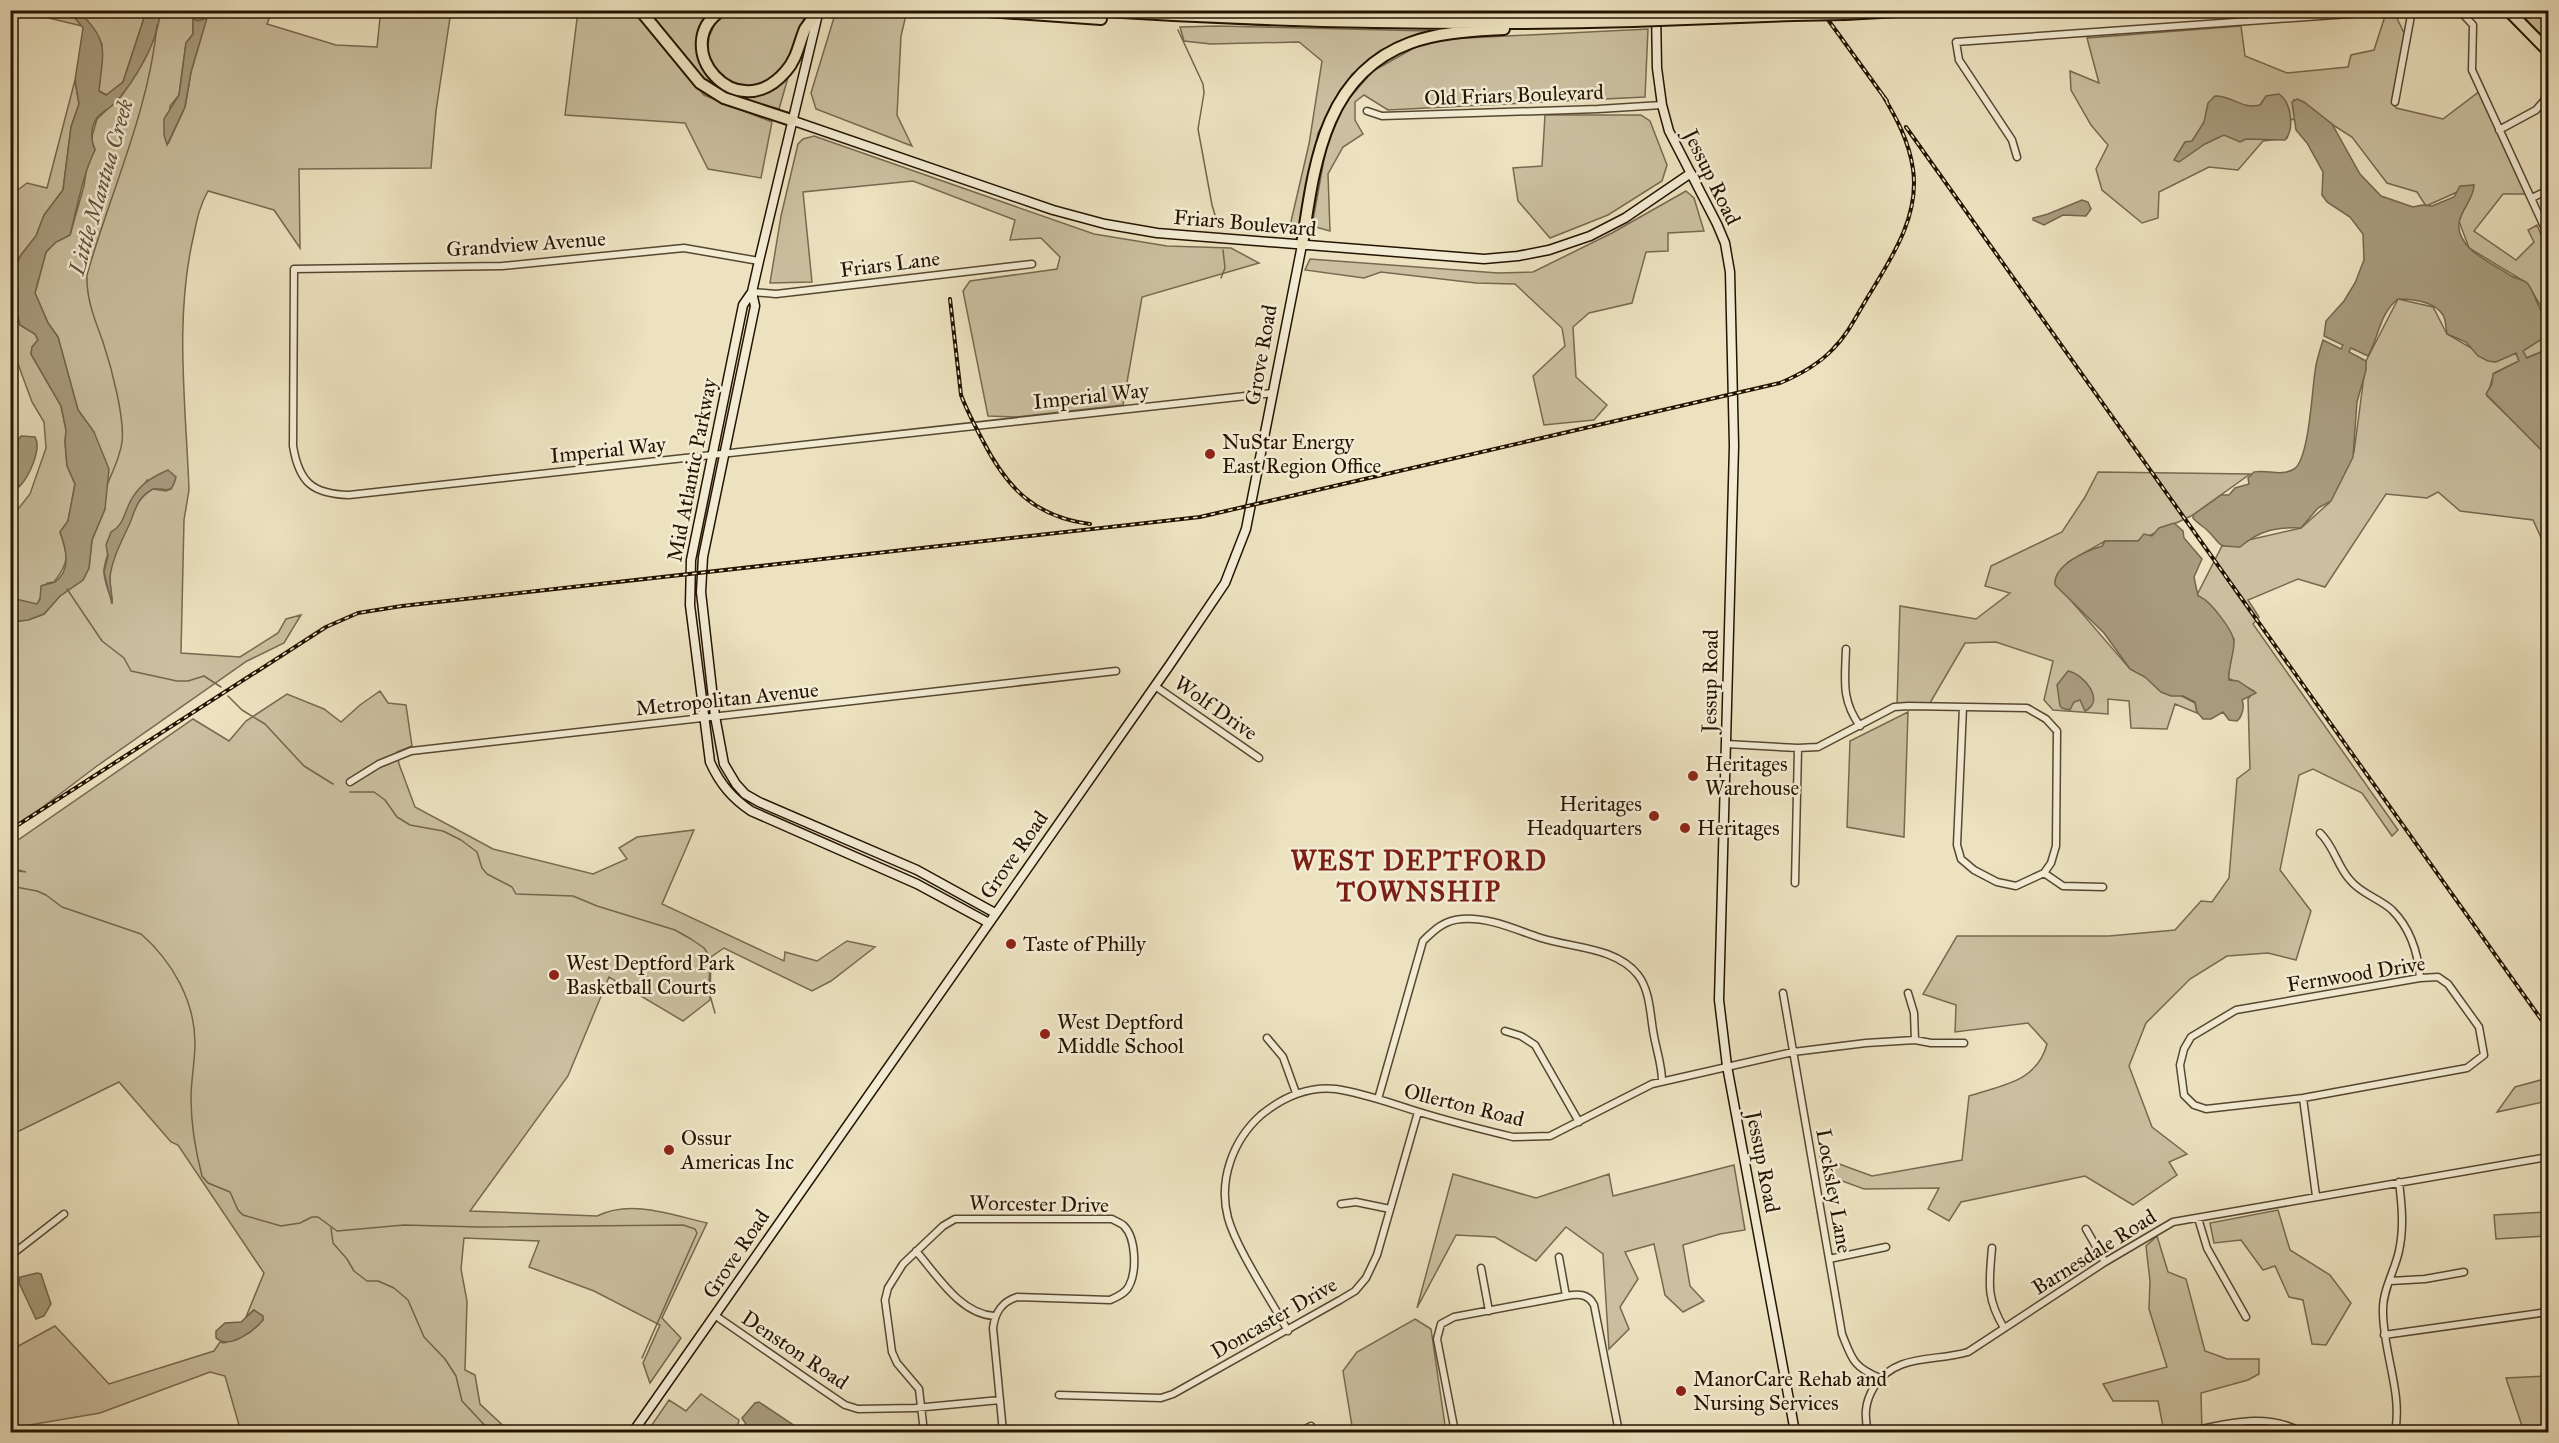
<svg xmlns="http://www.w3.org/2000/svg" width="2559" height="1443" viewBox="0 0 2559 1443" font-family="'IM FELL Great Primer',serif">
<style>
.green{fill:#cabf9f;stroke:#776950;stroke-width:1.5;fill-rule:evenodd}
.water{fill:#a89c7e;stroke:#73654c;stroke-width:1.5}
.lines{fill:none;stroke-linecap:round;stroke-linejoin:round}
.stream{stroke:#73654c;stroke-width:1.5}
.street-casing{stroke:#564730;stroke-width:9}
.secondary-casing{stroke:#241300;stroke-width:11}
.highway-casing{stroke:#241300;stroke-width:14}
.street{stroke:#f3ecd5;stroke-width:6}
.secondary{stroke:#f3ecd5;stroke-width:8}
.highway{stroke:#ece2bf;stroke-width:10}
.rail-casing{stroke:#241300;stroke-width:4}
.rail{stroke:#f3ecd5;stroke-width:1.5;stroke-dasharray:4.5;stroke-linecap:butt}
.highway-bridge-casing{stroke:#241300;stroke-width:14;stroke-linecap:butt}
.highway-bridge{stroke:#ece2bf;stroke-width:10}
.poi-dot{fill:#8f2418;stroke:#f3ecd5;stroke-width:2}
.labels{text-anchor:middle;dominant-baseline:central;stroke-width:5;stroke-linejoin:round;paint-order:stroke}
.street-label{font-size:21px;fill:#241300;stroke:#f3ecd5}
.poi-label{font-size:21px;fill:#241300;stroke:#f3ecd5;text-anchor:start}
.water-label{font-size:22px;font-style:italic;fill:#5f5139;stroke:#f3ecd5}
.district-label{font-size:27px;font-weight:bold;letter-spacing:1.5px;fill:#7a1f14;stroke:#f3ecd5}
</style>
<rect width="100%" height="100%" fill="#ece2bf"/>
<filter id="stains"><feTurbulence type="fractalNoise" baseFrequency=".00333" numOctaves="4"/><feColorMatrix values="0 0 0 0 .2 0 0 0 0 .09 0 0 0 0 .02 0 0 0 .5 -.17"/></filter>
<radialGradient id="worn" r=".72"><stop offset=".6" stop-color="#630" stop-opacity="0"/><stop offset="1" stop-color="#630" stop-opacity=".3"/></radialGradient>
<!-- green -->
<path class="green" d="M11,10h130l3,8 -21,64 -16,13 -8,-4 3,-47 -23,-32 -8,1 11,13 -50,-12 -21,1z
M629,10l13,9 62,76 68,27 -11,56 -53,-9 -23,-46 -120,-8 13,-104z
M160,11h112l-5,13 69,21 41,2 3,-29 -3,-7h74l-15,100 -5,57 -132,1 1,79 -26,-38 -66,-19c-8,14 -11,28 -14,43 -20,84 -8,171 -5,256l-5,30 -3,133 59,4 38,-24 8,-14 15,-4 -17,28 -37,18 -150,105 -86,65v-209l17,-2 16,-6 16,-18 23,-16 6,-12 3,-28 13,-31 -11,-77 -16,-22 -20,-73 -10,-14 -13,-30 11,-41 10,-10 14,-7 14,-49 3,-20 8,-16 -4,-10 6,-21 26,-25 37,-76zM193,19h13l-15,53 -6,35 -17,37 2,-38 9,-11 7,-52 7,-9zM147,480l24,9 -5,2 -14,-2c-21,12 -41,63 -42,88 0,8 1,16 2,24 -3,-8 -9,-22 -8,-32 5,-31 28,-62 43,-89z
M645,11h71c-44,33 0,102 52,81 7,-3 15,-12 21,-18l-10,35c-20,-5 -45,-8 -62,-19 -30,-20 -47,-54 -72,-79z
M735,11h71c-6,18 -10,40 -22,56 -13,19 -43,25 -62,11 -6,-4 -10,-12 -15,-18l2,-23 9,-20z
M836,11h26l44,4 -5,21 -4,79 15,31 -96,-37 -5,-16z
M2513,11h35v33z
M2395,14l10,21 -13,64 4,9 47,11 37,-28 46,103h-23l-29,37 42,29 18,-18 -6,-12 9,-5 11,26v67l-21,-35 -58,-35 -10,-27 14,-36 -47,21 -9,-14 -30,-9 -35,-46 -58,-37 5,21 -8,-2 -4,19 -24,3 -25,29 -29,-3 -50,25 -1,26 -16,5 -40,-33 -6,-21 12,-24 -17,-20 -20,-35 -1,-19 29,12 -12,-45 154,-12 4,30 42,17 61,-6 3,-12 23,-5 11,-34z
M1217,26l214,5 -36,12 -43,31 -34,59 -19,100 -10,-3 20,-86 13,-83 -23,-19 -88,2 -27,-3 -4,-14z
M1648,29l-3,68 -257,13 -24,-15 -9,7v18l8,14 -20,13 -15,27 2,57 -18,-5 14,-78 18,-44 29,-33 55,-31z
M75,80l4,24 -8,23 -8,63 -19,25 -8,21 -15,19 -10,20v-80l16,-12 20,5z
M1545,115h96l9,6 17,44 -5,16 -54,34 -58,23 -32,-37 -5,-33 29,-2z
M814,136l280,98 73,12 64,2 28,15 -117,34 -19,108 -107,12 -28,-1 -25,-125 7,-10 87,-12 3,-12 -19,-19 -31,2 5,-20 -102,-39 -110,11 9,90 -42,1 11,-67 17,-72 5,-5z
M1686,191l8,7 10,33 -36,2v18l-22,1 -14,51 -43,10 -16,14 3,50 31,28 -13,15 -50,5 -11,-49 32,-30 -3,-18 -47,-44 -39,-1 -95,-11 -17,6 -59,-8 5,-11 188,14 35,-1 79,-39z
M10,280l8,18 -2,12 4,15 15,9 3,6 -6,7 -1,7 30,52 5,24 -1,12 2,24 8,18 -7,37 -8,11c8,23 10,30 -6,50l-7,1 -10,22 -26,-7v-80l19,-24 16,-46 -2,-26 -12,-20 -21,-57z
M2398,299l35,8 14,27 48,28 21,-9 3,8 -25,12 -7,23 61,59v98l-15,-33 -73,-9 -22,-19 -11,6 -41,-4 -61,93 -27,-8 -50,21 11,17 -6,7 145,206 -6,6 -30,-43 -49,-24 -14,6 -19,95 31,41 -15,49 -28,-7 -41,3 -37,23 -44,44 -17,43 23,61 35,27 -18,8 8,13 -44,30 -48,-29 -124,26 -12,19 -21,-12 11,-21 -75,1 -41,-15 -3,-17 52,19 90,-16 7,-64c33,-11 68,-14 78,-52l-19,-21 -73,9 1,-27 -33,-11 34,-58h152l66,-6 26,-29 11,1 17,-24 8,-99 13,-10 -2,-70 6,-8 -26,-13 6,-39 -37,-44 25,-49 79,-18 28,-25 25,-51 12,-91z
M2548,335v14l-22,9 -4,-7z
M2098,472l152,2 -57,41 -55,26h-33l-37,21 -13,20 75,87 65,34 2,10 -22,-9 -8,25 -36,-1 -2,-27 -21,-2v15l-55,-4 -9,-10 9,-39 -57,-19 -31,1 -35,60 -33,2 3,-99 76,13 34,-26 -25,-7 6,-20 71,-34 23,-35z
M380,691l8,12 18,2 6,41 -15,6 2,12 16,43 78,42 100,25 34,-15 -8,-11 18,-11 57,-7 -32,74 122,57 1,-9 32,9 30,-20 28,6 -44,34 -19,10 -88,-43 -13,9 -1,43 -27,21 -74,-44 -41,99 -98,135 127,5c34,-17 75,-1 110,7l-45,95 19,20 -31,45 -7,-20 17,-38 -66,-34 -65,-24 10,-26 -75,-3 -3,31 6,32 -2,69 10,5 5,29 30,28h-269l-16,-56 -15,-4 -110,41 -82,14 -4,-26 -3,-6v-45l44,-24 54,58 105,-33 6,-9 4,1 26,-11 13,-12 -9,-10 -8,7 18,-44 -86,-128 -7,-3 -52,-60 -108,53v-265l15,2 -15,-4v-23l182,-126 36,22 17,-20 41,-27 37,15 17,13 19,-17z
M1908,712l-4,125 -57,-10 3,-86z
M2548,1078v23l-51,11 18,-25z
M1734,1165l11,65 -25,4 -37,11 7,41 14,15 -21,11 -18,-17 -11,-51 -29,8 13,27 -18,28 9,22 -20,20 -6,-95 -37,-27 -30,34 -41,-24 -39,-2 -39,73 36,-134 83,24 73,-24 4,22z
M2545,1198l3,1v37l-52,3 -2,-24 54,-3z
M2278,1210l12,40 40,25 21,28 -25,42 -14,-1 -9,-44 -14,-3 -14,-31 -12,4 -22,-30 -27,3 -4,-20z
M2157,1236l11,36 18,7 19,72 22,8h32v15l-11,6 -47,13 1,39h-38l-6,-31h-45l-10,-17 64,-17 -18,-58 1,-28 -4,-35z
M1415,1319l16,10 15,103h-93l-10,-61 14,-19z
M2548,1376v16l-5,18 5,11v11h-24l-18,-54z
M701,1394l38,26 -1,4 6,8h-97l22,-32 17,11z"/>
<!-- water -->
<path class="water" d="M141,11h19c-1,29 -25,70 -45,92 -5,5 -13,9 -18,15 -7,10 -6,22 -2,32 -12,24 -18,58 -25,85l-14,7 -10,10 -11,41 13,30 10,14 20,73 16,22 15,37 -4,40 -13,31 -3,28 -6,12 -23,16 -16,18 -16,6 -17,2v-24l26,6 3,-5 1,-13c4,-2 10,-2 14,-4 17,-12 11,-34 5,-50l8,-11 7,-37 -8,-18 -2,-24 1,-12 -5,-24 -30,-52 1,-7 6,-7 -3,-6 -15,-9 -4,-15 2,-12 -7,-14v-9l10,-20 15,-19 8,-21 19,-25 8,-63 8,-23 -4,-24 8,-52 -12,-15 8,-1c31,29 24,40 20,79l7,4 17,-13 21,-64z
M207,18l-16,54 -6,35 -18,38 -3,-10v-16l15,-24 7,-52 7,-9v-15l5,2z
M2279,94c12,8 16,35 6,46l-39,-1 -6,3 -16,-7 -19,9 -26,18 -5,-2 11,-18 7,-1 12,-19 4,-19 7,-7c16,-1 27,14 45,9l6,-9z
M2297,99l7,3 28,22 28,50 21,22 32,11 9,-2 10,1 22,-9 6,-11 14,-1c0,14 -13,24 -15,38 -3,27 36,41 52,53 5,3 13,3 17,8 8,11 10,28 20,35v16l-25,16 4,7 21,-9v108l-62,-63 6,-10 1,-10 26,-13 -3,-8 -20,9 -8,-1 -10,-5 -12,-14 -19,-8c-1,-6 -1,-14 -4,-19 -9,-14 -30,-16 -45,-16 -19,15 -19,38 -30,57l-17,-8 -2,4 17,9v9l-9,32 -4,55 -22,44 -13,7 -17,20c-25,-1 -41,2 -61,19 -25,-1 -16,0 -32,-16 -5,-5 -11,-8 -15,-13v-3l28,-20h8l6,-7 14,-4 -1,-6 6,-6c13,-3 27,5 40,-3 15,-9 18,-79 21,-97 1,-11 5,-22 8,-32l18,9 2,-4 -19,-9 2,-15 18,-20 11,-18 9,-23 -1,-26 -13,-17 -23,-15 -5,-7 1,-23 -16,-29 -11,-13 -4,-28z
M2082,200l6,2 3,7 -5,7 -23,-1 -19,10 -11,-5v-2l15,-4z
M21,436l14,1c7,12 -6,40 -16,50l-2,-5 1,-42z
M168,470l8,7c-5,20 -10,10 -23,12 -16,9 -17,19 -23,34 -8,18 -17,33 -20,53 -1,9 3,18 2,28l-8,-32 4,-16 -2,-11 5,-13c13,-7 13,-19 20,-32 9,-16 21,-23 37,-30z
M2174,523l9,8 1,7 18,21 -8,18 4,19c11,3 36,35 36,47 0,10 -7,30 -5,37l9,1 18,12 -14,7c3,6 0,17 -5,21l-8,-1 -6,-8 -12,7h-8l-6,-7 -2,-10 -12,-6h-12l-10,-4 -16,-15 -15,-8 -26,-36 -49,-48c-2,-20 31,-34 47,-39l3,-5h33l6,-7 8,2 7,-8z
M2068,671c16,3 38,30 17,40l-5,-11 -6,2 -4,8 -8,-2 -2,-2 -3,-21z
M37,1273l4,1 10,30 -7,12 -8,3 -17,-36 1,-6z
M254,1310l9,6v4c-9,11 -34,30 -47,18v-7l9,-8 16,-1z
M759,1402l45,30h-53l-9,-14 13,-15z"/>
<g class="lines">
<!-- stream -->
<path class="stream" d="M1178,30l25,54 1,9 -6,36 14,76 6,20
M1221,278l4,-10 -2,-18
M107,485c6,-14 13,-28 15,-43 3,-24 -11,-76 -19,-100 -8,-22 -17,-43 -16,-67 23,-82 62,-164 70,-250
M67,589l35,52 22,17 7,13 46,10h11l16,-5 17,11
M228,696l14,14 23,14 39,42 29,18
M350,792h24l11,8 12,17 13,8 33,6 18,9 16,12 5,16 5,6 25,13 4,7 57,2 24,10 78,24 16,9 13,9 6,9 -1,35 6,21
M10,886l27,5 9,4 16,12 79,27c31,27 54,67 54,109 0,18 -4,37 -4,55 0,24 5,55 11,78l6,7 22,9 8,18 5,5 38,11 19,-3 12,-6h6l19,14 67,-6 75,2 204,-2 12,4 2,4 -55,125
M10,963l7,50 -7,24
M331,1228l2,15 14,16 7,12 13,10h11l16,7 14,12 16,37 21,22 11,17 6,25 29,31"/>
<defs>
<path id="street" d="M2459,10l14,15 -1,45 76,165
M2395,102l17,-92
M1367,111l15,5 216,-7 64,-4
M2499,130l37,-20 12,-14
M2017,157l-5,-17 -53,-80 -3,-18 449,-32
M2532,198l16,-8
M759,261l-75,-13 -182,18 -208,3 -1,177c6,36 19,48 56,49l924,-102
M752,292l24,2 256,-30
M1846,649c-1,31 -5,51 14,77
M1155,686l104,72
M1726,744l72,4 20,-1 76,-40 14,-1 119,2 19,11 11,12 -1,115 -5,17 -7,10 -28,13 -19,-4 -23,-12 -13,-11 -4,-14 6,-138
M350,782l29,-18 32,-13 705,-80
M2320,833c14,13 17,33 30,47 11,14 29,18 42,30 19,19 26,42 28,68
M2044,873l19,13 40,1
M1795,883l3,-135
M2438,977l10,7 31,43 5,28 -17,13 -164,30 -97,11 -12,-4 -10,-10 -4,-30 4,-16 7,-12 45,-27 184,-32z
M1783,993l59,341c10,25 11,33 38,44
M1908,993l6,20 1,27
M1505,1031l16,5 14,9 44,77
M1267,1038l16,19 13,36
M2303,1098l13,98
M1378,1099l45,-158c12,-12 22,-21 39,-22 28,-2 54,11 79,19 31,10 75,9 97,37 13,17 12,42 16,61 3,16 8,30 8,45
M1341,1204l15,-2 34,7
M2198,1218l9,30 39,69
M2086,1229l19,33
M1992,1248c-3,35 -6,50 12,80
M916,1251c21,24 44,63 78,65
M10,1256l54,-42
M1559,1257l7,39c12,-2 22,-3 28,9l25,127
M1829,1259l57,-12
M1481,1268l8,43
M2390,1281l35,-2 39,-7
M716,1316l104,72 25,17 13,4 57,-1 85,-8
M1288,1331c-17,-31 -51,-81 -60,-113 -10,-38 5,-78 33,-103 22,-18 47,-29 75,-26 27,4 54,14 80,22 32,10 64,18 97,26l37,-1 102,-52 141,-32 73,-9 49,-3 16,3h33
M2384,1335l164,-23
M1059,1395l102,3 12,-4 167,-94 15,-9 11,-13 11,-23 41,-143
M924,1432l-5,-43 -22,-26 -5,-11 -7,-52 3,-12 15,-24 40,-38 12,-7h157c3,2 9,4 12,7 12,12 13,45 5,60 -3,7 -12,11 -19,14l-93,-3c-16,5 -22,16 -24,31l10,104
M1300,1432l11,-6 3,6
M1455,1432l-18,-93 4,-15 13,-7 112,-21
M1868,1432c-4,-17 -3,-30 6,-45 21,-34 61,-25 94,-35l137,-90 68,-40 375,-65
M2186,1432c38,-7 79,-21 115,0
M2395,1432c8,-40 -13,-82 -12,-123 0,-20 12,-39 16,-58 5,-23 3,-45 0,-69"/>
<path id="secondary" d="M1656,10l1,58 5,37 7,26 48,93 8,19 5,29 4,174 -15,554 8,66 68,366
M818,14l-59,247 -7,31 3,14 -52,251 -2,35 14,124 9,48 12,20 9,10 14,8 158,68 78,43
M791,120l262,90 52,14 52,9 327,26 34,-3 31,-6 41,-14 35,-18 66,-45
M752,292l-9,13 -52,255 -1,45 20,157c10,22 22,36 41,49l166,73 72,39
M633,1432l536,-766 56,-83 21,-54 56,-284"/>
<path id="highway" d="M640,10l60,73 24,15 67,22
M722,10c-55,35 14,120 64,61 11,-12 13,-28 19,-42 4,-6 10,-13 14,-19
M973,10l128,9
M1088,10c182,12 364,16 545,11
M2016,10h10
M2508,10l40,41
M1845,14l72,-4
M1686,19l107,-4
M1302,245c12,-78 21,-170 108,-202 29,-11 63,-12 94,-14"/>
</defs>
<!-- street casing -->
<use href="#street" class="street-casing"/>
<!-- secondary casing -->
<use href="#secondary" class="secondary-casing"/>
<!-- highway casing -->
<use href="#highway" class="highway-casing"/>
<!-- street -->
<use href="#street" class="street"/>
<!-- secondary -->
<use href="#secondary" class="secondary"/>
<!-- highway -->
<use href="#highway" class="highway"/>
<defs>
<path id="rail" d="M1821,10l66,91
M1906,127l642,902
M950,299l11,96c6,16 14,31 22,46 24,47 52,76 107,83
M10,830l316,-203 32,-14 44,-7 798,-89 580,-134c19,-8 38,-18 53,-34 14,-14 23,-32 33,-49 24,-40 54,-82 47,-131 -4,-28 -17,-52 -31,-75"/>
</defs>
<!-- rail casing -->
<use href="#rail" class="rail-casing"/>
<!-- rail -->
<use href="#rail" class="rail"/>
<defs>
<path id="highway-bridge" d="M1793,15l52,-1
M1633,21l53,-2"/>
</defs>
<!-- highway-bridge casing -->
<use href="#highway-bridge" class="highway-bridge-casing"/>
<!-- highway-bridge -->
<use href="#highway-bridge" class="highway-bridge"/>
</g>
<!-- markers -->
<g class="poi-dot">
<circle cx="1210" cy="454" r="6"/>
<circle cx="1693" cy="776" r="6"/>
<circle cx="1654" cy="816" r="6"/>
<circle cx="1685" cy="828" r="6"/>
<circle cx="1011" cy="944" r="6"/>
<circle cx="554" cy="975" r="6"/>
<circle cx="1045" cy="1034" r="6"/>
<circle cx="669" cy="1150" r="6"/>
<circle cx="1681" cy="1391" r="6"/>
</g>
<g class="labels">
<!-- street labels -->
<g class="street-label">
<text transform="translate(1514 95) rotate(-2)">Old Friars Boulevard</text>
<text transform="translate(1712 177) rotate(64)">Jessup Road</text>
<text transform="translate(1245 223) rotate(5)">Friars Boulevard</text>
<text transform="translate(526 244) rotate(-4)">Grandview Avenue</text>
<text transform="translate(890 264) rotate(-7)">Friars Lane</text>
<text transform="translate(1261 355) rotate(-80)">Grove Road</text>
<text transform="translate(1091 396) rotate(-6)">Imperial Way</text>
<text transform="translate(608 450) rotate(-6)">Imperial Way</text>
<text transform="translate(692 470) rotate(-79)">Mid Atlantic Parkway</text>
<text transform="translate(1710 681) rotate(-89)">Jessup Road</text>
<text transform="translate(727 699) rotate(-6)">Metropolitan Avenue</text>
<text transform="translate(1216 708) rotate(35)">Wolf Drive</text>
<text transform="translate(1014 855) rotate(-55)">Grove Road</text>
<text transform="translate(2356 974) rotate(-9)">Fernwood Drive</text>
<text transform="translate(1464 1105) rotate(14)">Ollerton Road</text>
<text transform="translate(1763 1162) rotate(79)">Jessup Road</text>
<text transform="translate(1834 1191) rotate(80)">Locksley Lane</text>
<text transform="translate(1039 1204) rotate(1)">Worcester Drive</text>
<text transform="translate(2094 1252) rotate(-32)">Barnesdale Road</text>
<text transform="translate(736 1254) rotate(-56)">Grove Road</text>
<text transform="translate(1274 1318) rotate(-30)">Doncaster Drive</text>
<text transform="translate(795 1350) rotate(34)">Denston Road</text>
</g>
<!-- poi labels -->
<g class="poi-label">
<text x="1222" y="442">NuStar Energy<tspan x="1222" dy="24">East Region Office</tspan></text>
<text x="1705" y="764">Heritages<tspan x="1705" dy="24">Warehouse</tspan></text>
<text x="1642" y="804" text-anchor="end">Heritages<tspan x="1642" dy="24">Headquarters</tspan></text>
<text x="1697" y="828">Heritages</text>
<text x="1023" y="944">Taste of Philly</text>
<text x="566" y="963">West Deptford Park<tspan x="566" dy="24">Basketball Courts</tspan></text>
<text x="1057" y="1022">West Deptford<tspan x="1057" dy="24">Middle School</tspan></text>
<text x="681" y="1138">Ossur<tspan x="681" dy="24">Americas Inc</tspan></text>
<text x="1693" y="1379">ManorCare Rehab and<tspan x="1693" dy="24">Nursing Services</tspan></text>
</g>
<!-- water labels -->
<g class="water-label">
<text transform="translate(101 187) rotate(-74)">Little Mantua Creek</text>
</g>
<!-- district labels -->
<g class="district-label">
<text x="1419" y="860">WEST DEPTFORD<tspan x="1419" dy="31">TOWNSHIP</tspan></text>
</g>
</g>
<!-- margin -->
<rect width="2559" height="1443" fill="none" stroke="#ece2bf" stroke-width="36"/>
<rect x="12" y="12" width="2535" height="1419" fill="none" stroke="#241300" stroke-width="3"/>
<rect x="18" y="18" width="2523" height="1407" fill="none" stroke="#241300" stroke-width="1.5"/>
<rect width="100%" height="100%" filter="url(#stains)"/>
<rect width="100%" height="100%" fill="url(#worn)"/>
</svg>
